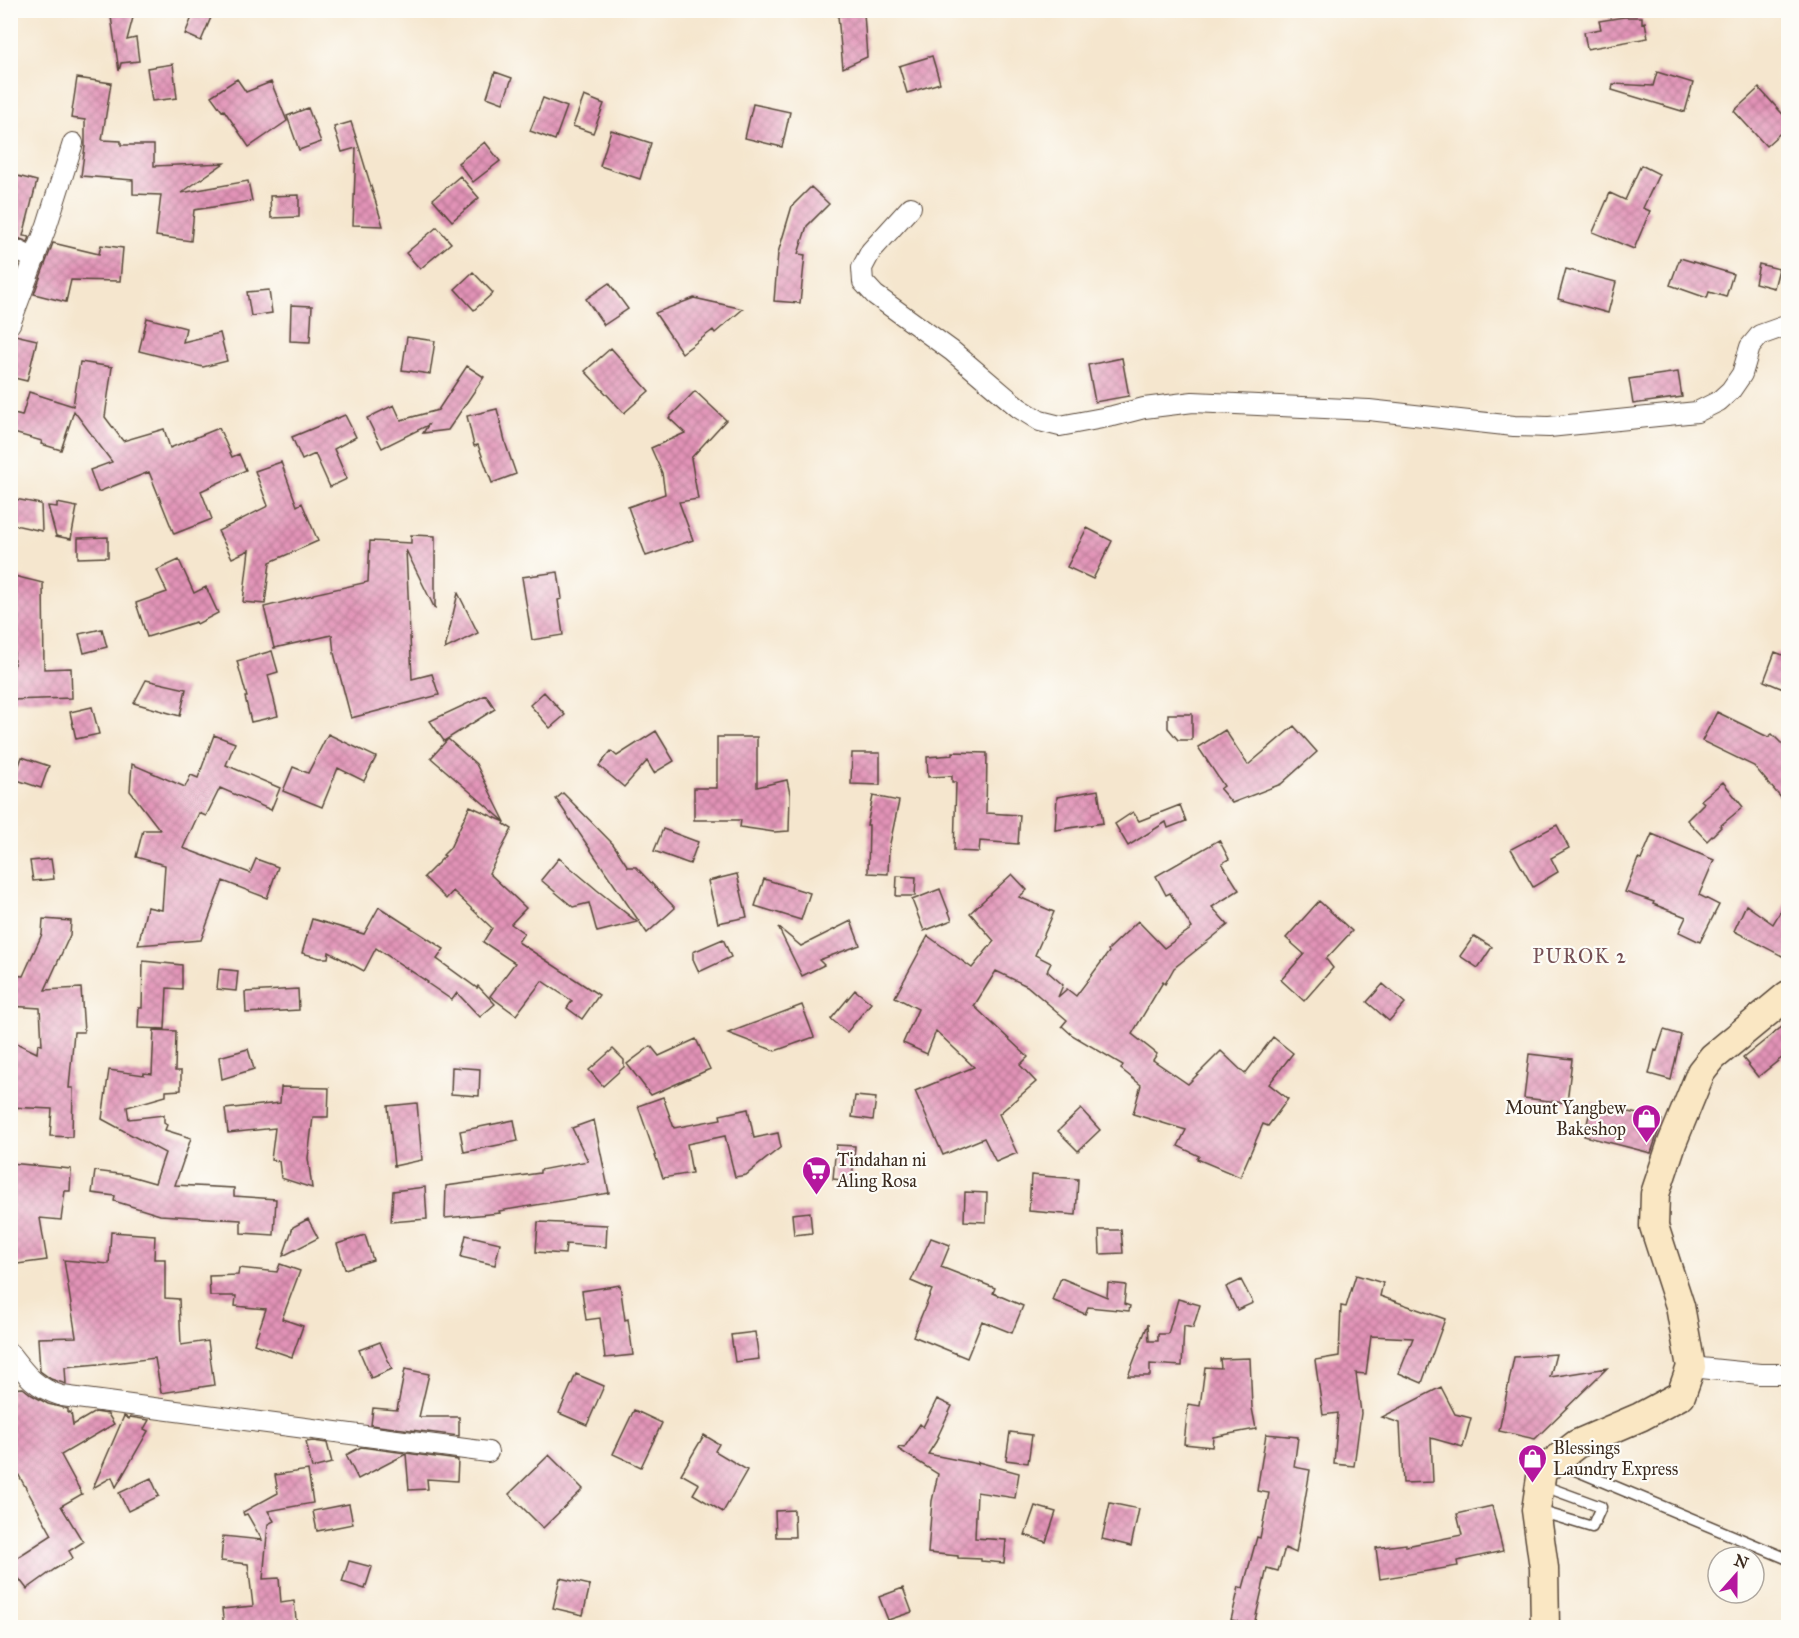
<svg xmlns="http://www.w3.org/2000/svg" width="1799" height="1638" viewBox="0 0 1799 1638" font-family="'IM FELL Great Primer',serif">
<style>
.building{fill:url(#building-cross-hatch)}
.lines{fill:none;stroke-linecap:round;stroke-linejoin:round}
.lane-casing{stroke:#574638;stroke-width:13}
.street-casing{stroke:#574638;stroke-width:22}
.secondary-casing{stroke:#574638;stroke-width:31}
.lane{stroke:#fff;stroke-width:10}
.street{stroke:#fff;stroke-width:20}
.secondary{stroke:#fae7c3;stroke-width:28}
.labels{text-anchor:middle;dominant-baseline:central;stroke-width:4.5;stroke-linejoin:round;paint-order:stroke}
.poi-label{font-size:18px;fill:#3b2a1e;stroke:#fdfcf7;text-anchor:start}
.neighbourhood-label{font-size:20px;letter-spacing:1.5px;fill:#754f54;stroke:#fdfcf7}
</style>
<defs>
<pattern id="building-cross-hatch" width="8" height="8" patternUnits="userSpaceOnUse" patternTransform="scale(1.5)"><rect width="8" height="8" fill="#e293b7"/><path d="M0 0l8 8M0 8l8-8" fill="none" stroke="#b87894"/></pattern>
</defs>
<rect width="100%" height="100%" fill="#fdfcf7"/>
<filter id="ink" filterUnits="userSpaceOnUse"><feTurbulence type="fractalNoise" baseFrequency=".0167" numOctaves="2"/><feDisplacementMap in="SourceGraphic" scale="12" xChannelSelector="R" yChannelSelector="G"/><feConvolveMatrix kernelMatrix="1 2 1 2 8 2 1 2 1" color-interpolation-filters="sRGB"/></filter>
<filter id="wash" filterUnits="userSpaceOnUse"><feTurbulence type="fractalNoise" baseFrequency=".008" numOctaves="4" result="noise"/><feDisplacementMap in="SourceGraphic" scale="24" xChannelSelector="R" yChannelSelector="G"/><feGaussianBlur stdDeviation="1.35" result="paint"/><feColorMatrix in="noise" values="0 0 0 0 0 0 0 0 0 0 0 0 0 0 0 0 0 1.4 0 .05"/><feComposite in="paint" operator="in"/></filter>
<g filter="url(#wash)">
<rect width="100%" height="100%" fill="#f5e6ce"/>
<g id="blocks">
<!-- building -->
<path class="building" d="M110,10h25l-8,30 9,-2 3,23 -18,2 -2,8z
M195,10h7l10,5 -11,26 -16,-7z
M864,13l3,44 -24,11 -5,-52z
M1624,17h18v6l3,-1 3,16 -61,11 -3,-17 17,-3 -2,-8z
M932,56l8,27 -33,10 -8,-27z
M173,64l4,34 -25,3 -5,-33z
M495,72l17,6 -9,25 -16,-6z
M1657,72l36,11 -8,29 -73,-22 1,-6 40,2z
M77,78l34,5 -9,57 19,1v4h33v21l70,-3 -43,30 67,-12 4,20 -58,9 -3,31 -35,-5 5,-41 -28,-1v-14l-52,-4 4,-30v-26l-14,-2z
M237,79l9,13 25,-10 16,39 -38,26 -25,-37 -2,1 -11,-15z
M1759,88l29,32v6l-22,20 -32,-35z
M584,96l20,8 -11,29 -20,-7z
M543,98l24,9 -12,33 -25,-9z
M753,104l37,8 -8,35 -37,-9z
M308,108l13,34 -22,8 -12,-34z
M351,122l8,25 24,79 -30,-1 3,-77 -14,4 -8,-25z
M611,130l40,13 -11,36 -40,-13z
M485,142l15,19 -27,21 -15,-19z
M1641,165l18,9 -16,34 7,3 -16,38 -41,-17 17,-39 15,7z
M10,174l27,7 -14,55 7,1 -2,5 -18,-7z
M460,176l19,22 -27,23 -19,-22z
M811,187l18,17 -22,22 -9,28 7,1 -5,48 -26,-2 4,-48 14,-47z
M299,195v22l-28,1 -1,-22z
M437,227l14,16 -31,26 -14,-16z
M53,243l46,11 2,-9 22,3 -3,33 -49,-1 -5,22 -32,-8z
M1680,258l53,16 -7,23 -17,-5 -2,6 -37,-13z
M10,261l9,4 -9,23z
M1759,264l20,5 -5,19 -19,-5z
M1566,269l50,13 -8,31 -50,-14z
M473,272l20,21 -19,17 -19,-21z
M609,283l19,26 -24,16 -18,-26z
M269,290l3,23 -21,3 -4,-24z
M694,298l49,11 -28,24 -2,-3 -31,23 -27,-40z
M291,305l21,1 -2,36 -20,-1z
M147,318l39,10 -3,14 37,-9 7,28 -24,6 -64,-16z
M15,335l22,5 -10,41 -17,-4v-41z
M407,337l28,4 -5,33 -28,-4z
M611,348l38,43 -25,22 -39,-42z
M1122,358l7,38 -34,6 -7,-37z
M80,362l32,5 -7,50 18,24 41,-12 6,19 49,-20 13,29 7,-3 7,16 -45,21 11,28 -38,15 -25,-62 -51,20 -8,-22 22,-8 -38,-51 -13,39 -20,-6 1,-3 -32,-9v-19l12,3 7,-24 44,14z
M467,366l17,11 -36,53 -25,3 5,-8 -46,23 -15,-30 27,-13 7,15 37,-10z
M1678,372l4,25 -49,7 -4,-25z
M695,391l31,29 -35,38 7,41 -19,3 14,38 -47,16 -18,-49 37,-13 -3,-21 -11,-25 34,-15 -16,-15z
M497,409l9,36 10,29 -24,9 -14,-38 -4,1 -7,-30z
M345,415l11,22 -22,12 13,30 -17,8 -15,-33 -13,6 -10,-23z
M281,462l16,44 5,-3 16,38 -48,21 -5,42 -22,-2 6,-52 -17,8 -14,-27 50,-25 -13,-35z
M10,498l31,6 1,27 -32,-7z
M57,503l20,4 -6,32 -15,-3 -8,-30 9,1z
M1087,528l25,13 -19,38 -26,-12z
M411,535l24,1v73l-29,-59 6,129 20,-5 7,21 -88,23 -17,-65 -2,-18 -58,13 -10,-41 49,-12v-1l55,-12 2,-41 41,2z
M108,537v20l-30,1v-20z
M179,560l15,33 12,-6 12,26 -21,11 -1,-2 -49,15 -11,-34 31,-11 -10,-22z
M558,572l4,27 -4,1 5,35 -31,5 -10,-63z
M10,575l33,8 1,86 27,-1 1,30 -62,2v-36l4,2 -1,-65 -3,-1z
M458,593l20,40 -33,16z
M102,629l5,18 -23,6 -5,-19z
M272,651l6,21 -10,3 10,41 -27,6 -6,-25h2l-10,-36z
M1775,652l13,5v34l-24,-10z
M146,680l40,9 -6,27 -46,-13z
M544,692l21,23 -15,13 -20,-23z
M486,695l9,14 -51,32 -14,-20z
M92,707l7,27 -23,5 -6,-27z
M1717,712l51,25 4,-3 16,16v56l-34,-40 -52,-25z
M1168,714h24v26h-14l-10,-12z
M1294,726l23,26 -36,32 -49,19 -12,-14 4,-3 -26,-39 27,-17 23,35z
M656,731l18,30 -20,12 -7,-12 -23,26 -25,-21 12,-15 6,5z
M328,734l48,23 -12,24 -26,-13 -16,39 -39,-16 10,-24 15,6z
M214,735l21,8 -9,22 54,23 -9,22 -51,-22 -14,28 -7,-3 -16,35 67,25 6,-14 22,8 -11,31 -44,-17 -22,59 -63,5 9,-38 15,3 3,-45 -29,-8 7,-27h17l-30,-39 2,-27 53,23 6,-12 7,3z
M717,737h40v50l30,-7 3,14 -1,37 -15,1 -34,-5 1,-7h-47v-32h23z
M448,739l28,25 29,58 -74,-64z
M953,752l34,1 -1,60 34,2 -2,29 -38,-3 -1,11 -25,-1 2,-69h-4v-6l-24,1 -1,-20 26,-2z
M852,753h28v32l-29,-1z
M22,757l27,9 -8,22 -27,-9z
M1723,782l20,25 -23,19 1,1 -14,14 -20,-21 17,-17 -3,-3z
M1098,790l5,33 -48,7 2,-33z
M563,793l50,51 15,23h8l39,41 -28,25 -91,-134z
M873,796l26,5 -10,47 -1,26 -20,-1 1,-48h-2z
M1180,805l6,16 -18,7 -2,-6 -38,24 -13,-22 18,-12 6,9z
M470,806l35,16 -1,2 8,5 -23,44 37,35 -15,16 13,9 -6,9 81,53 -17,24 -15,-11 5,-7 -30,-20 -26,34 -26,-19 25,-33 -32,-21 9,-14 -39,-37 -7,8 -22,-22 21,-21 -2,-1 7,-7z
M1557,825l12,23 -18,10 7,14 -25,15 -22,-38z
M663,829l35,13 -8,22 -36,-13z
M1652,834l62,26 -15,35 20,10 -19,37 -21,-10 7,-15 -33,-13 1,-2 -29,-10 13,-33 3,1z
M1219,840l10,19 -7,4 17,27 -27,17 16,18 -54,43 -9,16 -2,-2 -31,52 25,20 -4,6 35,24 33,-33 24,23 28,-37 20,16 -24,31 19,15 -20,27 -5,-2 -23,53 -43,-18 2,-3 -21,-10 8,-16 -53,-16 8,-29 -20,-16 2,-4 -51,-30 -10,-9 5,-6 -40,-34 -31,-15 -22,35 54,51 -8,8 16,17 -37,32 18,39 -21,9 -12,-24 -41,17 -28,-64 59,-24 -38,-36 -9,23 -24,-11 15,-34 -23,-12 33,-61 44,32 22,-27 -24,-28 42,-39 15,16 -8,7 35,15 -19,43 16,8 -4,8 16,14 -5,12 9,-8 9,7 33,-44 -1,-2 30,-29 26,27 28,-20 -22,-35 -4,2 -10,-19z
M559,858l38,32 40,32 -40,10 -8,-29 -16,4 -32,-27z
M51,859l3,20 -21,2 -3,-20z
M737,874l10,43 -29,6 -10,-42z
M897,876l19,1 -1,19h-19z
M764,879l46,14 -9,27 -46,-14z
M940,889l12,31 -28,11 -12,-31z
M1788,899v60l-54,-28 12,-26 27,19z
M1319,901l33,30 -26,28 7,9 -29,33 -23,-21 23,-26 -18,-16z
M379,907l65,42 -7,10 40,29 1,-2 17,18 -15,13 -23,-24 -5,7 -25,-17 1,-1 -52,-34 -12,23 -35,-19 -1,6h-8l-18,-5 10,-34 52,15z
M43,919l28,2 -1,14 -25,55 36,-2 3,44h-10l-5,56h4l-1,49 -22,-1 2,-27 -42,-2v-67l27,13 1,-9 4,1 -2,-37 -30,-2v-31l13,1 19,-42z
M851,921l9,24 -41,15 5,5 -22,11 -24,-49 23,19z
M1474,936l18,11 -14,21 -18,-12z
M723,939l8,18 -32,15 -6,-13v-7z
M143,961l39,4v24l-15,-1 -2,41 -27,-1 1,-20h3z
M219,969l19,2 -2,20 -19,-2z
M1383,984l22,19 -16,18 -22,-19z
M298,989l1,21 -53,3 -1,-21z
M855,990l16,13 -24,29 -16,-13z
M802,1005l12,32 -39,14 -47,-18z
M1788,1022v31l-30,24 -15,-19z
M154,1030l22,1 -1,40h6v19l-15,1v5l-39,11 2,12 35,-4v8l3,2 -2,5 26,8 -16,47 59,3v8l42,3 -2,36 -33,-2v-13l-81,-5 -46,-14 1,-5 -23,-3 3,-22 32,4 28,8 10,-30 -63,-34 7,-49 35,5v-2l8,1z
M1664,1030l17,5 -10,45 -22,-6 6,-24 2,1z
M696,1039l14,30 -59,26 -24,-31 24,-18 8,10z
M248,1049l6,20 -32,10 -3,-22z
M613,1049l11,11v7l-21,19 -14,-16z
M1529,1054l43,5 -5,44 -43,-5z
M452,1067l28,2 -1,27 -28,-2z
M281,1087l48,1 -1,29h-15l-5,41 4,30 -31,-10 -2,-17 -8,-1 4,-32 -47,5 -3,-24 55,-6z
M855,1096l21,2 -3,22 -21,-3z
M663,1097l11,31 47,-9 -1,-4 28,-6 6,29 24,-5 3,14 -35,28 -11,2 -10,-41 -38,8 5,29 -29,5 -25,-72z
M417,1103l5,57 -28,6 -6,-60z
M1592,1103l70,17 -11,33 -67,-17z
M1081,1109l19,21 -22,21 -20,-20z
M514,1120l4,21 -54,11 -4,-21z
M594,1120l15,73 -110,18 1,2 -55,5 1,-32 94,-13v-3l48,-9 -16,-33z
M836,1145l19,1 -3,35 -19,-2z
M10,1163l61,6 -1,22h-5l-4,29 -21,-2 7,42 -37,5z
M1031,1175l47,4 -2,36 -47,-4z
M425,1187l2,32 -36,3 2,-31z
M965,1192l22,1 -1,29 -22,-1z
M810,1212l2,21 -18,2 -2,-21z
M308,1219l10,19 -35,18 10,-29z
M538,1222l69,3 -1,22 -40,-3 -1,10 -29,-2z
M1099,1230h22l2,23 -23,1z
M111,1232l44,3 -1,24h11v39l14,1 2,46 27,-4 6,44 -53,8 -6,-35 -57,7v-1l-33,3 1,17 -15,-5 -11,-8 -2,-33 38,-1 -12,-77 45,4z
M365,1235l8,25 -28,9 -8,-25z
M466,1235l34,8 -5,22 -34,-8z
M931,1238l19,7 -9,22 54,21 -2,5 30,13 -11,27 -30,-12 -15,37 -54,-22 19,-46 -21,-9z
M280,1264l20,7 -18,48 21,7 -11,31 -38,-13 12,-35 -31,-3 1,-10h-26l-1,-20 29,-1 1,-7 38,4z
M1356,1275l27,8 -3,13 65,23 -23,64 -23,-10 14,-35 -42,-2 -5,38 -10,-1 5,40 -7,53 -20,-2 4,-51 -15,2 -8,-55 24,-4 2,-50 5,1z
M1061,1278l46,19 1,-14 18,2 -2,19 6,2 -1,5 -41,-4 -3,7 -33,-14z
M1241,1280l12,23 -16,7 -11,-23z
M620,1285l5,35 3,-1 5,36 -28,3 -5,-40 -14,2 -4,-29z
M1178,1299l22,6 -7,23 -9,-2 -2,40 -32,-2v12h-22l20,-52 1,17h9v-7h10z
M755,1332l4,27 -24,3 -4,-27z
M380,1342l12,27 -21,9 -12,-28z
M1556,1354l-6,23 57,-9 -72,71 -36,-8 15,-74z
M1250,1358l2,50 4,21 -43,8 -1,10 -28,-3 4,-40 12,2 5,-39 16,1 -1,-9z
M405,1369l24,5 -10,43h40v19l-88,-11 2,-17 24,2z
M576,1374l28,12 -17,39 -28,-12z
M1441,1387l14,27 16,4 -8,29 -32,-9 2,44 -30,1 -3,-60 -18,-6z
M23,1388l9,7 16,9 20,5v4l3,-1 2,13 22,-13 13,2 6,10 -53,31 21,39 -21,12 22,36 -14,9 4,7 -18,11 -28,20 -17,-22v-5l42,-27 -35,-63 -7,4v-87z
M937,1399l15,7 -14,30 1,1 -11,17 50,10v-2l41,11 -4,25 -38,-6 -2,46 31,2 -2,23 -23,-2v-2l-23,-1v-2l-30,-3 4,-52 6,-27 -40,-25 1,-2 5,1 16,-24 3,3z
M634,1410l28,13 -21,44 -28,-13z
M124,1416l5,3 1,-2 19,3 -5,9 4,2 -32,56 -4,-10 -19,11z
M1010,1432l22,3 -4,28 -22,-3z
M1266,1434l32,3 -4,30 16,3 -14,83 -11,-5 -7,23 -11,-3 -13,57 -23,-5 8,-33 4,1 14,-51 3,1 9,-45 -12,-2z
M704,1435l15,9 -4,7 32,19 -24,42 -30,-18 6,-10 -18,-10z
M313,1441l14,2 5,20 -20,5 -6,-26z
M361,1447l97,13 -1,21 -30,-2 1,10 -19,1 -3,-36 -48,25 -12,-24z
M549,1455l34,34 -40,39 -34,-34z
M308,1470l5,33 -45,8 6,10 -6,3 -5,55 16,-1 2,25 13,-2 3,27h-73l-2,-19 31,-3 -5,-42 -27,-3 2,-25 39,4 -15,-26 -3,1 -1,-3 35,-19 -3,-18z
M151,1478l8,18 -31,15 -9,-18z
M1110,1503l29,6 -8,37 -29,-7z
M349,1504l4,20 -36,7 -4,-20z
M1035,1506l21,6 -10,30 -21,-7z
M1492,1506l11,45 -46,10 1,5 -78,13 -4,-31 30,-4v2l56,-11 -5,-21z
M794,1510l1,27h-19l-1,-26z
M349,1561l23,6 -7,22 -23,-7z
M560,1578l30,7 -7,30 -30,-7z
M903,1588l9,24 -24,8 -9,-23z"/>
</g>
</g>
<g filter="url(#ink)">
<use href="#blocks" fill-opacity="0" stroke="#574638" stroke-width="1.5"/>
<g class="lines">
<defs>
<path id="lane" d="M1556,1462l232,97
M1539,1511l53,16 9,-20 -60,-22"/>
<path id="street" d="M911,207l-40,44 -9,17 1,14 12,13 77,56 67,57 21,13 20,5 53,-10 31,-8 49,-6 176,8 145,16 35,1 148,-15 22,-11 12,-11 11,-16 8,-27 10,-12 28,-10
M10,247l25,12
M10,324l37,-99 26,-82
M10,1354c17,22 26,34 52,42l426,56
M1691,1367l69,7h28"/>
<path id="secondary" d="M1545,1628l-1,-60 -8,-58 6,-39 35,-27 63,-27 41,-22 10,-28 -11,-61 -26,-80 1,-32 17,-51 29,-71 12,-15 75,-62"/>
</defs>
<!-- lane casing -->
<use href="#lane" class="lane-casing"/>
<!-- street casing -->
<use href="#street" class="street-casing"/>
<!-- secondary casing -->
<use href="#secondary" class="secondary-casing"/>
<!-- lane -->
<use href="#lane" class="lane"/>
<!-- street -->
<use href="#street" class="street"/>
<!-- secondary -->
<use href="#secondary" class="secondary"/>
</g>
</g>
<!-- icons -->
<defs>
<symbol id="shop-pin" viewBox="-11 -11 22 30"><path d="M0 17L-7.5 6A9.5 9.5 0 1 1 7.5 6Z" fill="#b5179e" stroke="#fdfcf7"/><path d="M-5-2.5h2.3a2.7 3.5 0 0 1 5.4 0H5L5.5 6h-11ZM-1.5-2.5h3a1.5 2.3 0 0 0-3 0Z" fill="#fff"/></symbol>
<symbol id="supermarket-pin" viewBox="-11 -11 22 30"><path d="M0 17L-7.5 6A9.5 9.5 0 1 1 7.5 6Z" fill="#b5179e" stroke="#fdfcf7"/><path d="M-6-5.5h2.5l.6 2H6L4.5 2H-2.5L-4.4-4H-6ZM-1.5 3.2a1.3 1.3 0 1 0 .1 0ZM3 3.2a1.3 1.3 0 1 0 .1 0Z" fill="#fff"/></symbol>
</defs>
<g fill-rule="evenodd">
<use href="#shop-pin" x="1630" y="1102" width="33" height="45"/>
<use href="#supermarket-pin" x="800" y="1154" width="33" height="45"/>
<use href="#shop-pin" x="1516" y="1442" width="33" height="45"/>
</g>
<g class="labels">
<!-- poi labels -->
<g class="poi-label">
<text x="1626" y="1108" text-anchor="end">Mount Yangbew<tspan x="1626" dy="21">Bakeshop</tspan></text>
<text x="837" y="1160">Tindahan ni<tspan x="837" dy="21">Aling Rosa</tspan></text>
<text x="1553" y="1448">Blessings<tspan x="1553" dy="21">Laundry Express</tspan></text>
</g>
<!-- neighbourhood labels -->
<g class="neighbourhood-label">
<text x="1580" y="956">PUROK 2</text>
</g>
</g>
<!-- margin -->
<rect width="1799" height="1638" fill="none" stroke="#fdfcf7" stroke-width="36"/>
<!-- north arrow -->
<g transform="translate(1736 1575) rotate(21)"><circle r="28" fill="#fdfcf7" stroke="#afa8a0" stroke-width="1.5"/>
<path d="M0-4.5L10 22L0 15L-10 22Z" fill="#b5179e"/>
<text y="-9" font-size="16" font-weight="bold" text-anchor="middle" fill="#3b2a1e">N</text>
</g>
</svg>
